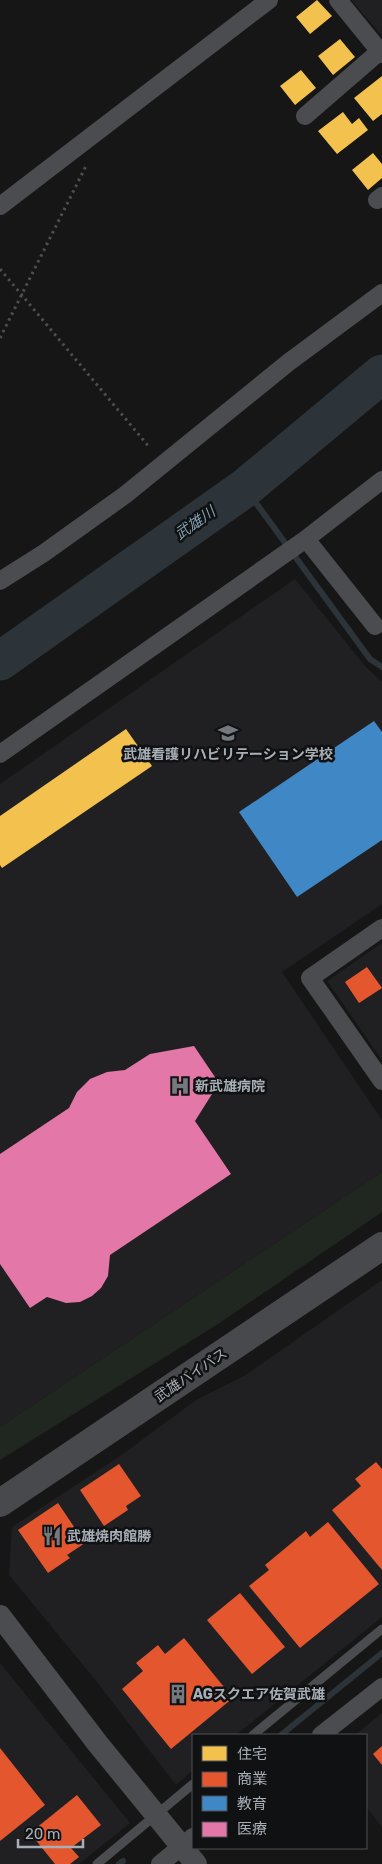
<svg xmlns="http://www.w3.org/2000/svg" width="382" height="1864" viewBox="0 0 382 1864" font-family="Rubik,'Noto Sans JP',sans-serif">
<style>
.built{fill:#202022}
.green{fill:#202720}
.homes{fill:#f2c14e}
.shops{fill:#e4572e}
.schools{fill:#3f88c5}
.health{fill:#e377a8}
.lines{fill:none;stroke-linecap:round;stroke-linejoin:round}
.stream{stroke:#2c3439;stroke-width:6}
.river{stroke:#2c3439;stroke-width:39}
.path{stroke:#4c4e50;stroke-width:3;stroke-dasharray:2.5 4;stroke-linecap:butt}
.service{stroke:#4b4c4f;stroke-width:9}
.minor{stroke:#4b4c4f;stroke-width:18}
.tertiary{stroke:#4b4c4f;stroke-width:22}
.trunk{stroke:#48494c;stroke-width:28}
.labels{text-anchor:middle;dominant-baseline:central;stroke-width:5;stroke-linejoin:round;paint-order:stroke}
.poi-label{font-size:14px;font-weight:bold;fill:#a8aeb6;stroke:#101112;text-anchor:start}
.street-label{font-size:14px;fill:#a8aeb6;stroke:#101112}
.water-label{font-size:15px;font-style:italic;fill:#819eaf;stroke:#101112}
</style>
<rect width="100%" height="100%" fill="#161616"/>
<!-- built -->
<path class="built" d="M351,0h31v36z
M295,579l70,87 17,16v222l-100,68 100,148v52l-382,255v-643z
M382,943v117l-55,-79z
M382,1280v337l-146,118h-43v35l-17,15 -79,-103 -88,-107 3,-48 111,-73 73,-54 48,-24z
M0,1663l130,160 -51,41h-79z
M382,1713v114l-16,-20v-72h-11z"/>
<!-- green -->
<path class="green" d="M382,1172v40l-164,112 -218,136v-33z"/>
<!-- homes -->
<path class="homes" d="M317,0l15,16 -22,18 -14,-17z
M340,39l15,18 -22,18 -15,-19z
M301,70l15,18 -21,17 -15,-19z
M382,76v38l-9,7 -19,-23z
M343,112l9,12 7,-6 9,12 -31,24 -19,-23z
M373,153l9,11v14l-14,12 -16,-20z
M126,729l26,37 -150,102 -2,-3v-49z"/>
<!-- shops -->
<path class="shops" d="M367,967l15,21 -23,15 -14,-21z
M376,1462l6,7v101l-50,-60 29,-24 -6,-7z
M119,1464l22,32 -15,10 2,4 -24,16 -24,-36z
M58,1503l27,40 -18,12 3,3 -22,15 -30,-43z
M328,1522l51,62 -79,64 -51,-62 20,-16 -4,-5 41,-34 4,6z
M240,1593l45,54 -33,27 -45,-54z
M184,1638l49,60 -62,51 -49,-60 21,-18 -7,-8 22,-18 7,9z
M382,1746v19l-9,-11z
M0,1748l45,57 -45,36z
M77,1795l24,30 -30,23 8,9 -9,7h-15l-25,-31z"/>
<!-- schools -->
<path class="schools" d="M374,721l8,11v108l-85,57 -58,-85z"/>
<!-- health -->
<path class="health" d="M194,1046l25,37 -24,38 36,53 -121,81 -2,21 -7,12 -9,8 -12,6 -14,1 -19,-6 -17,11 -30,-44v-110l69,-46 8,-16 13,-13 17,-7 18,-2 25,-16z"/>
<g class="lines">
<!-- stream -->
<path class="stream" d="M245,488l125,171 12,8
M281,1735l101,-82
M119,1864l4,-3"/>
<!-- river -->
<path class="river" d="M0,661l245,-173 137,-114"/>
<!-- path -->
<path class="path" d="M0,269l150,179
M0,338l86,-172"/>
<!-- service -->
<path class="service" d="M253,1735l129,-106
M97,1864l96,-80"/>
<!-- minor -->
<path class="minor" d="M338,0l44,54
M305,116l75,-65
M377,200l5,-4
M0,206l269,-206
M306,539l69,87
M0,581l44,-28 81,-58 164,-133 93,-69
M0,754l306,-215 76,-59
M382,928l-72,50 72,103
M321,1735l61,-48
M160,1864l33,-27"/>
<!-- tertiary -->
<path class="tertiary" d="M0,1616l98,128 98,120"/>
<!-- trunk -->
<path class="trunk" d="M0,1503l382,-257"/>
</g>
<!-- icons -->
<defs>
<symbol id="university-bare" viewBox="-9 -9 18 18"><path d="M0-5L7-2L0 1L-7-2ZM-4 1L0 2.5L4 1V4Q0 6-4 4Z" fill="#75797e" stroke="#101112" stroke-width="2.5" paint-order="stroke"/></symbol>
<symbol id="hospital-bare" viewBox="-9 -9 18 18"><path d="M-5-5h3v3.5h4V-5h3V5h-3V1.5h-4V5h-3Z" fill="#75797e" stroke="#101112" stroke-width="2.5" paint-order="stroke"/></symbol>
<symbol id="restaurant-bare" viewBox="-9 -9 18 18"><path d="M-5-6h1v4h1v-4h1v4h1v-4h1v5L-1.5 .5V6h-2V.5L-5-1ZM5-6V6H3V1.5H1.5Q1.5-4 5-6Z" fill="#75797e" stroke="#101112" stroke-width="2.5" paint-order="stroke"/></symbol>
<symbol id="building-bare" viewBox="-9 -9 18 18"><path d="M-4-6H4V6H1V3H-1V6H-4ZM-2.5-4.3h1.7v1.8h-1.7ZM.8-4.3h1.7v1.8H.8ZM-2.5-1h1.7V.8h-1.7ZM.8-1h1.7V.8H.8Z" fill="#75797e" stroke="#101112" stroke-width="2.5" paint-order="stroke"/></symbol>
</defs>
<g fill-rule="evenodd">
<use href="#university-bare" x="214" y="719" width="28" height="28"/>
<use href="#hospital-bare" x="166" y="1072" width="28" height="28"/>
<use href="#restaurant-bare" x="38" y="1522" width="28" height="28"/>
<use href="#building-bare" x="164" y="1680" width="28" height="28"/>
</g>
<g class="labels">
<!-- poi labels -->
<g class="poi-label">
<text x="228" y="754" text-anchor="middle">武雄看護リハビリテーション学校</text>
<text x="195" y="1086">新武雄病院</text>
<text x="67" y="1536">武雄焼肉館勝</text>
<text x="193" y="1694">AGスクエア佐賀武雄</text>
</g>
<!-- street labels -->
<g class="street-label">
<text transform="translate(191 1375) rotate(-34)">武雄バイパス</text>
</g>
<!-- water labels -->
<g class="water-label">
<text transform="translate(195 523) rotate(-35)">武雄川</text>
</g>
</g>
<!-- legend -->
<rect x="192" y="1734" width="175" height="115" fill="#101112" stroke="#4d5054"/>
<rect x="202" y="1746" width="25" height="15" fill="#f2c14e" stroke="#4d5054"/>
<text x="237" y="1759" font-size="15" fill="#a8aeb6">住宅</text>
<rect x="202" y="1772" width="25" height="15" fill="#e4572e" stroke="#4d5054"/>
<text x="237" y="1784" font-size="15" fill="#a8aeb6">商業</text>
<rect x="202" y="1796" width="25" height="15" fill="#3f88c5" stroke="#4d5054"/>
<text x="237" y="1809" font-size="15" fill="#a8aeb6">教育</text>
<rect x="202" y="1822" width="25" height="15" fill="#e377a8" stroke="#4d5054"/>
<text x="237" y="1834" font-size="15" fill="#a8aeb6">医療</text>
<!-- scale -->
<path d="M18 1839v8h65v-8" fill="none" stroke="#a8aeb6" stroke-width="2.5"/>
<text x="25" y="1839" font-size="15" fill="#a8aeb6" stroke="#101112" stroke-width="4" paint-order="stroke">20 m</text>
</svg>
